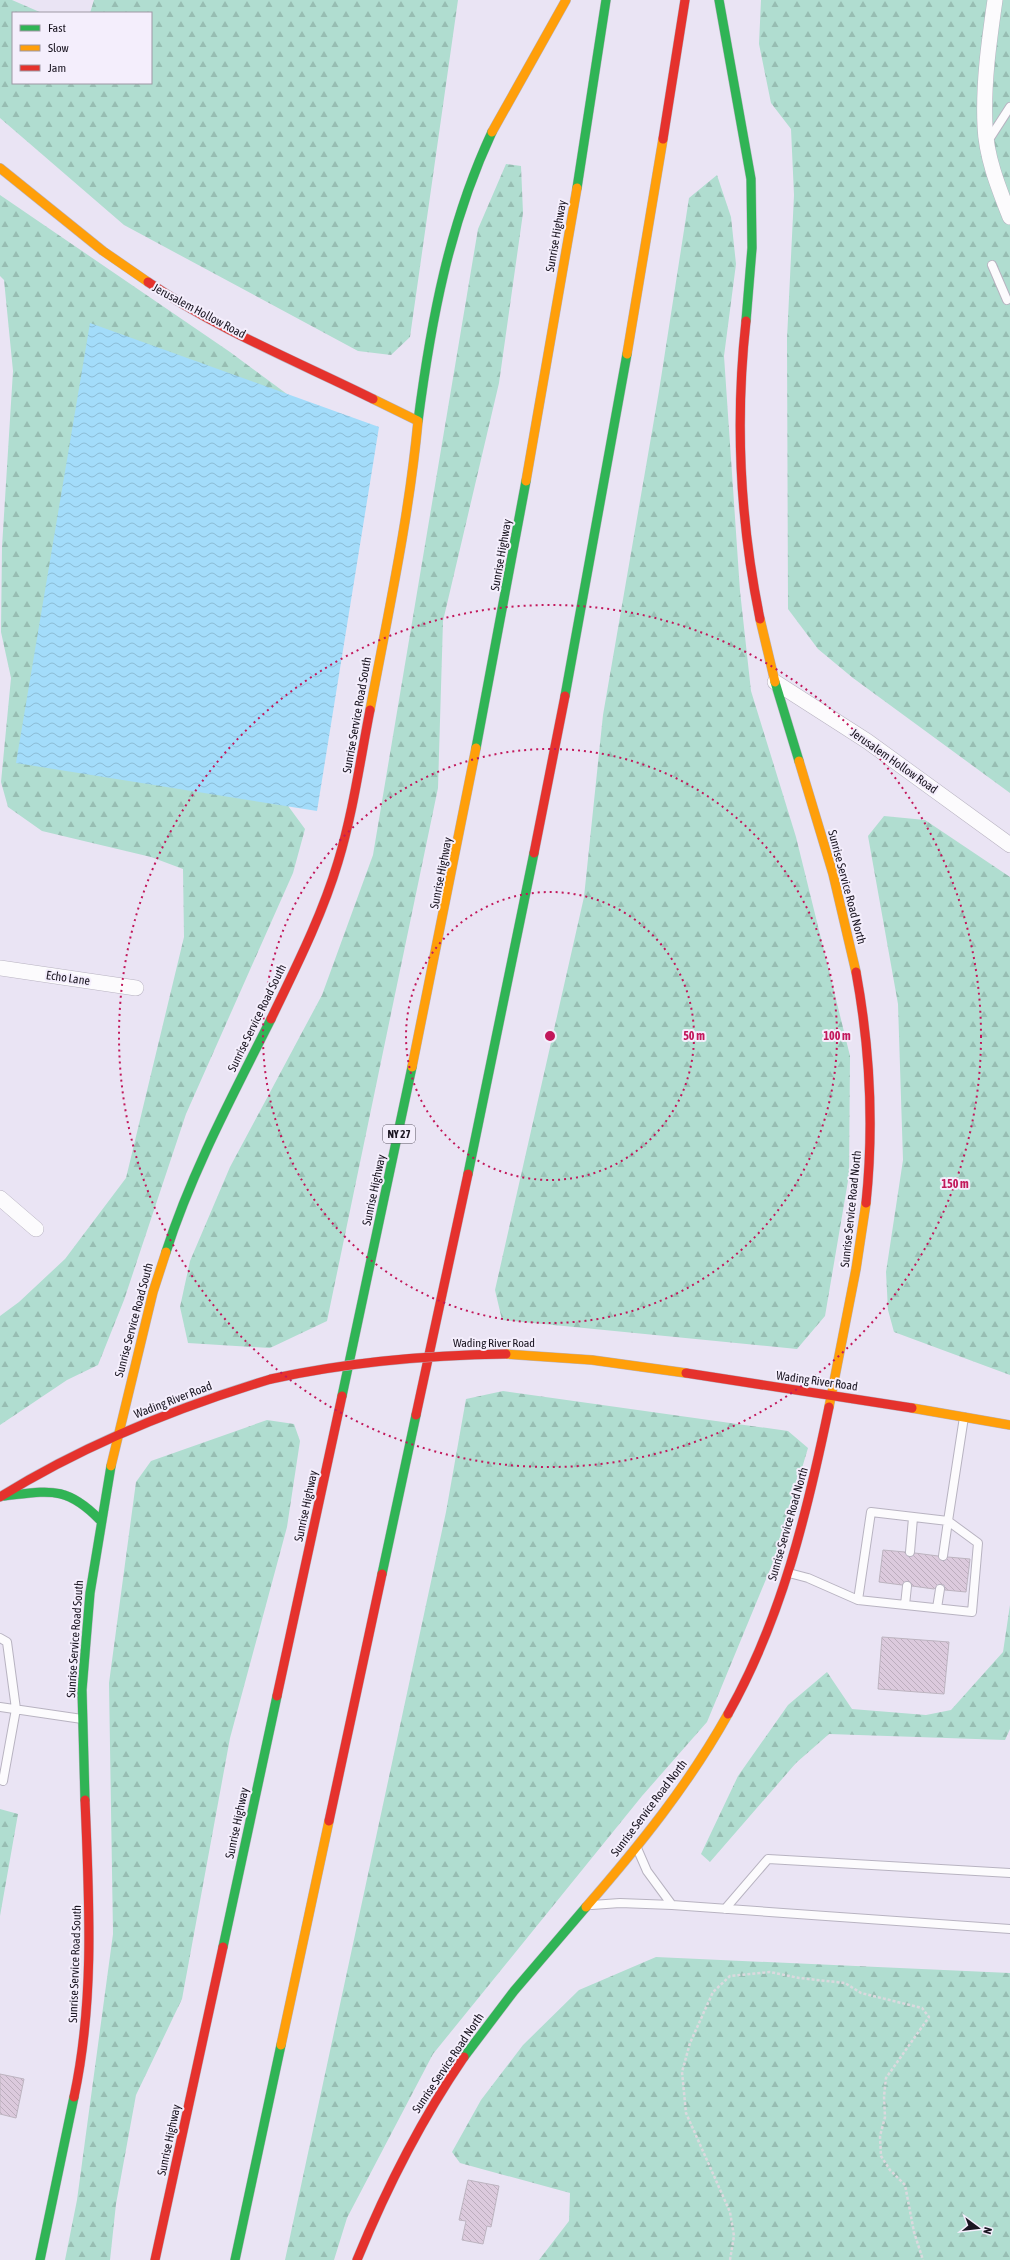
<svg xmlns="http://www.w3.org/2000/svg" width="1010" height="2260" viewBox="0 0 1010 2260" font-family="'Asap Condensed',sans-serif">
<style>
.forest{fill:url(#forest-firs)}
.water{fill:url(#water-waves)}
.building{fill:url(#building-back-hatch);stroke:#bdb4c0}
.lines{fill:none;stroke-linecap:round;stroke-linejoin:round}
.lane-casing{stroke:#b8b3c1;stroke-width:10}
.street-casing{stroke:#b8b3c1;stroke-width:16}
.fast-casing{stroke:#b8b3c1;stroke-width:10}
.slow-casing{stroke:#b8b3c1;stroke-width:10}
.jam-casing{stroke:#b8b3c1;stroke-width:10}
.path{stroke:#dbd9de;stroke-width:2.5;stroke-dasharray:3 2;stroke-linecap:butt}
.lane{stroke:#fcfbfd;stroke-width:8}
.street{stroke:#fcfbfd;stroke-width:15}
.fast{stroke:#30b455;stroke-width:9}
.slow{stroke:#ff9f0a;stroke-width:9}
.jam{stroke:#e5322d;stroke-width:9}
.jam-bridge-casing{stroke:#b8b3c1;stroke-width:10;stroke-linecap:butt}
.jam-bridge{stroke:#e5322d;stroke-width:9}
.ring{fill:none;stroke:#c2185b;stroke-width:2;stroke-dasharray:2 4}
.labels{text-anchor:middle;dominant-baseline:central;stroke-width:4;stroke-linejoin:round;paint-order:stroke}
.shield{fill:#f4eefc;stroke:#5b5663;stroke-width:1}
.shield-label{font-size:11px;font-weight:bold;fill:#1a1521}
.street-label{font-size:12px;fill:#1a1521;stroke:#f4eefc}
.centre{fill:#c2185b;stroke:#f4eefc;stroke-width:2}
.ring-label{font-size:12px;text-anchor:middle;font-weight:bold;fill:#c2185b;stroke:#f4eefc;stroke-width:4;stroke-linejoin:round;paint-order:stroke}
</style>
<defs>
<pattern id="forest-firs" width="22" height="20" patternUnits="userSpaceOnUse"><rect width="22" height="20" fill="#b0ddd0"/><path d="M5 1l3.5 6h-7zM16 11l3.5 6h-7z" fill="#97bdb2"/></pattern>
<pattern id="water-waves" width="16" height="10" patternUnits="userSpaceOnUse"><rect width="16" height="10" fill="#a3dcfa"/><path d="M0 5q4-4 8 0t8 0" fill="none" stroke="#8cbcd6"/></pattern>
<pattern id="building-back-hatch" width="6" height="6" patternUnits="userSpaceOnUse"><rect width="6" height="6" fill="#dccadd"/><path d="M-1 5l2 2M0 0l6 6M5-1l2 2" fill="none" stroke="#bcadbd"/></pattern>
</defs>
<rect width="100%" height="100%" fill="#eae4f4"/>
<!-- forest -->
<path class="forest" d="M0,0h12l30,13h-29v70h138v-70h-61l4,-13h364l-48,337 -19,18 -33,-4 -234,-126 -124,-107z
M761,0h249v793l-157,-115 -35,-29 -30,-40 -1,-270 7,-144 -3,-66 -20,-26 -12,-59z
M506,164l15,2 2,47 -24,170 -56,238 -5,167 -111,533 -57,27 -82,-5 -8,-36 10,-46 40,-94 92,-172 51,-140 105,-626z
M717,175l14,42 5,47 -12,92 16,235 11,100 45,146 54,219 -1,119 -24,141 -28,33 -295,-29 -7,-30 89,-393 19,-182 56,-324 30,-193z
M0,195l230,157 118,87 -76,345 33,45 -12,44 -107,241 -62,186 -26,65 -31,15 -67,45v-109l19,-14 46,-43 61,-81 58,-241 -1,-68 -32,-12 -109,-26 -34,-24 -7,-25 10,-104 -10,-46 1,-85 11,-176 -9,-91 -4,-4z
M884,816l41,4 85,57v498l-116,-43 -6,-22 -2,-38 17,-112 -5,-156 -30,-168z
M503,1391l285,40 20,17 -32,107 -69,167 -65,74 -209,258 -86,164 -13,42h-49l161,-748 20,-113z
M267,1420l27,4 6,17 -13,86 -57,211 -48,261 -46,96 -20,109 -6,56h-45l12,-60 36,-266 -4,-251 27,-201 15,-21z
M1010,1605v124l-5,11 -176,-6 -33,29 -86,99 -9,-8 37,-78 50,-71 39,-33 25,37 74,6 25,-5 52,-58z
M0,1809l18,5 -18,102z
M656,1957l354,16v287h-471l30,-39 1,-28 -110,-30 -8,-11 29,-52 42,-55 56,-55z"/>
<!-- water -->
<path class="water" d="M90,323l289,104 -62,384 -301,-48z"/>
<!-- building -->
<path class="building" d="M883,1550l22,2 4,5 6,-4 23,3 5,5 5,-4 22,2 -4,33 -21,-2 -1,-5 -4,-1 -6,5 -22,-3 -4,-5 -6,4 -23,-3z
M882,1637l67,5 -5,52 -66,-5z
M0,2074l24,5 -8,39 -16,-4z
M468,2180l31,6 -8,41 -4,-1 -4,18 -21,-4 4,-19 -7,-1z"/>
<g class="lines">
<defs>
<path id="lane" d="M988,141l22,-34
M992,265l15,35
M910,1552l3,-34
M789,1573l19,5 50,22 13,-88 77,9 16,-104
M858,1600l114,12 6,-69 -30,-22 -5,35
M905,1605l2,-19
M937,1608l3,-19
M0,1638l7,4 9,67 -13,72
M0,1707l82,12
M592,1905l28,-2 52,2 -25,-34 -10,-23
M672,1905l338,24
M725,1909l43,-50 242,14"/>
<path id="street" d="M995,0c-6,42 -12,83 -10,126 1,31 14,63 25,91
M775,682l92,59 143,104
M0,968l136,20
M0,1198l36,31"/>
<path id="fast" d="M719,0l32,179 1,69 -6,73
M577,188l29,-188
M418,421c13,-100 31,-197 74,-289
M775,682l24,79
M565,696l62,-342
M476,748l50,-267
M468,1174l66,-321
M166,1252c26,-81 67,-157 105,-233
M342,1396l70,-329
M4,1496c45,-5 62,-11 96,24
M382,1574l34,-159
M85,1800l-3,-110 8,-97 21,-127
M223,1947l54,-251
M464,2057l50,-66 72,-84
M40,2260l34,-163
M235,2260l46,-215"/>
<path id="slow" d="M492,132l74,-132
M0,168l103,83 45,31
M627,354l36,-215
M526,481l51,-293
M760,619l15,63
M370,710c18,-96 39,-192 48,-289l-45,-22
M799,761l34,113 23,98
M412,1067l64,-319
M506,1354l86,6 94,13
M829,1407l27,-138 10,-66
M912,1408l98,17
M111,1466l42,-174 13,-40
M586,1907c53,-61 103,-123 142,-193
M281,2045l48,-224"/>
<path id="jam" d="M663,139l22,-139
M148,282c69,47 150,80 225,117
M746,321c-11,99 -6,200 14,298
M534,853l31,-157
M856,972c14,76 18,154 10,231
M271,1019c24,-50 51,-103 67,-157 15,-49 22,-101 32,-152
M686,1373l226,35
M416,1415l52,-241
M0,1497c85,-53 175,-89 271,-118
M277,1696l65,-300
M728,1714c54,-96 79,-201 101,-307
M329,1821l53,-247
M74,2097c21,-98 15,-198 11,-297
M155,2260l68,-313
M357,2260c29,-71 64,-140 107,-203"/>
</defs>
<!-- lane casing -->
<use href="#lane" class="lane-casing"/>
<!-- street casing -->
<use href="#street" class="street-casing"/>
<!-- fast casing -->
<use href="#fast" class="fast-casing"/>
<!-- slow casing -->
<use href="#slow" class="slow-casing"/>
<!-- jam casing -->
<use href="#jam" class="jam-casing"/>
<!-- path -->
<path class="path" d="M730,2260l4,-24 -4,-24 -44,-99 -4,-41 8,-29 23,-51 17,-16 40,-4 29,6 46,5 16,10 61,15 7,9 -43,61 -2,18 1,21 -5,19 1,20 9,14 15,15 9,47 9,28"/>
<!-- lane -->
<use href="#lane" class="lane"/>
<!-- street -->
<use href="#street" class="street"/>
<!-- fast -->
<use href="#fast" class="fast"/>
<!-- slow -->
<use href="#slow" class="slow"/>
<!-- jam -->
<use href="#jam" class="jam"/>
<defs>
<path id="jam-bridge" d="M271,1379c78,-17 155,-24 235,-25"/>
</defs>
<!-- jam-bridge casing -->
<use href="#jam-bridge" class="jam-bridge-casing"/>
<!-- jam-bridge -->
<use href="#jam-bridge" class="jam-bridge"/>
</g>
<!-- distance rings -->
<g class="ring">
<circle cx="550" cy="1036" r="144"/>
<circle cx="550" cy="1036" r="287"/>
<circle cx="550" cy="1036" r="431"/>
</g>
<g class="labels">
<!-- shield labels -->
<rect class="shield" x="383" y="1125" width="32" height="18" rx="3"/>
<g class="shield-label">
<text x="399" y="1134">NY 27</text>
</g>
<!-- street labels -->
<g class="street-label">
<text transform="translate(556 236) rotate(-80)">Sunrise Highway</text>
<text transform="translate(199 311) rotate(28)">Jerusalem Hollow Road</text>
<text transform="translate(501 555) rotate(-80)">Sunrise Highway</text>
<text transform="translate(357 715) rotate(-80)">Sunrise Service Road South</text>
<text transform="translate(894 761) rotate(35)">Jerusalem Hollow Road</text>
<text transform="translate(441 873) rotate(-79)">Sunrise Highway</text>
<text transform="translate(847 887) rotate(75)">Sunrise Service Road North</text>
<text transform="translate(68 978) rotate(8)">Echo Lane</text>
<text transform="translate(257 1018) rotate(-64)">Sunrise Service Road South</text>
<text transform="translate(374 1190) rotate(-78)">Sunrise Highway</text>
<text transform="translate(851 1209) rotate(-84)">Sunrise Service Road North</text>
<text transform="translate(134 1320) rotate(-75)">Sunrise Service Road South</text>
<text x="494" y="1343">Wading River Road</text>
<text transform="translate(817 1381) rotate(8)">Wading River Road</text>
<text transform="translate(173 1400) rotate(-21)">Wading River Road</text>
<text transform="translate(306 1506) rotate(-78)">Sunrise Highway</text>
<text transform="translate(788 1524) rotate(-74)">Sunrise Service Road North</text>
<text transform="translate(75 1639) rotate(-86)">Sunrise Service Road South</text>
<text transform="translate(649 1808) rotate(-53)">Sunrise Service Road North</text>
<text transform="translate(237 1823) rotate(-78)">Sunrise Highway</text>
<text transform="translate(75 1964) rotate(-88)">Sunrise Service Road South</text>
<text transform="translate(448 2063) rotate(-56)">Sunrise Service Road North</text>
<text transform="translate(169 2140) rotate(-78)">Sunrise Highway</text>
</g>
</g>
<circle cx="550" cy="1036" r="6" class="centre"/>
<g class="ring-label">
<text x="694" y="1040">50 m</text>
<text x="837" y="1040">100 m</text>
<text x="955" y="1188">150 m</text>
</g>
<!-- legend -->
<rect x="12" y="12" width="140" height="72" fill="#f4eefc" stroke="#9d97a4"/>
<rect x="20" y="25" width="20" height="6" fill="#30b455" stroke="#9d97a4"/>
<text x="48" y="32" font-size="12" fill="#1a1521">Fast</text>
<rect x="20" y="45" width="20" height="6" fill="#ff9f0a" stroke="#9d97a4"/>
<text x="48" y="52" font-size="12" fill="#1a1521">Slow</text>
<rect x="20" y="65" width="20" height="6" fill="#e5322d" stroke="#9d97a4"/>
<text x="48" y="72" font-size="12" fill="#1a1521">Jam</text>
<!-- north arrow -->
<g transform="translate(978 2228) rotate(105)" stroke="#f4eefc" stroke-width="3" paint-order="stroke">
<path d="M0-3L7 15L0 10L-7 15Z" fill="#1a1521"/>
<text y="-6" font-size="11" font-weight="bold" text-anchor="middle" fill="#1a1521">N</text>
</g>
</svg>
